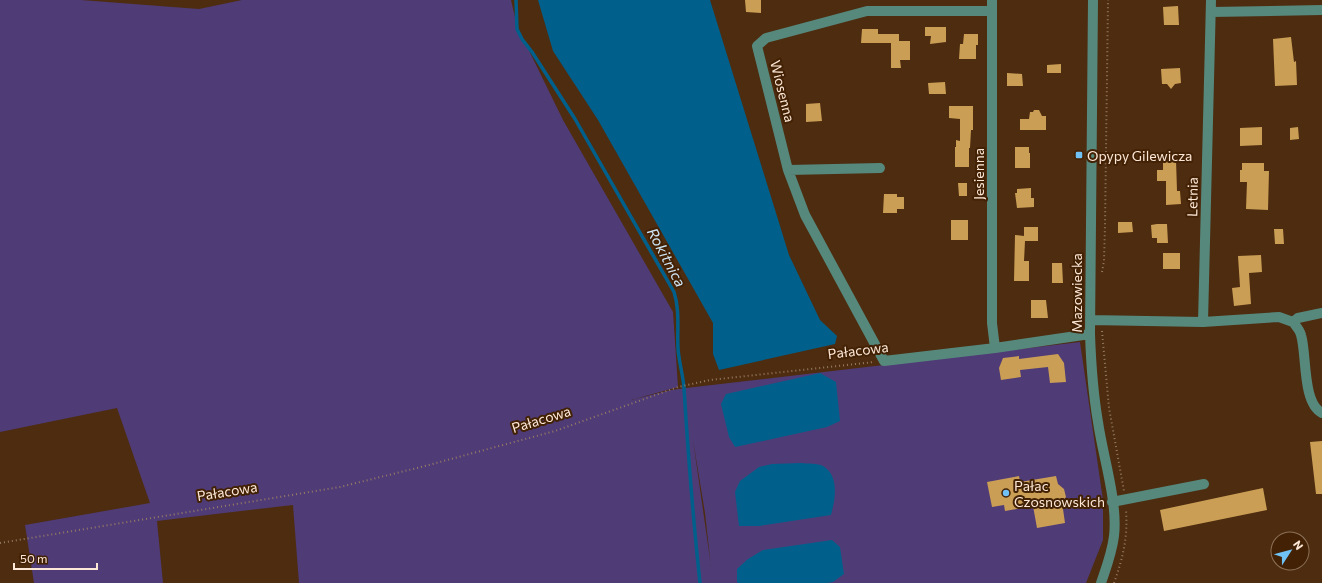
<svg xmlns="http://www.w3.org/2000/svg" width="1322" height="583" viewBox="0 0 1322 583" font-family="Commissioner,sans-serif">
<style>
.green{fill:#4f3b76;fill-rule:evenodd}
.water{fill:#01608b}
.lines{fill:none;stroke-linecap:round;stroke-linejoin:round}
.stream{stroke:#01608b;stroke-width:3.5}
.building{fill:#cb9e55}
.path{stroke:#977b64;stroke-width:2;stroke-dasharray:1 3;stroke-linecap:butt}
.minor{stroke:#56887c;stroke-width:10}
.poi-dot{fill:#70c1f4;stroke:#422104;stroke-width:1.5}
.labels{text-anchor:middle;dominant-baseline:central;stroke-width:4;stroke-linejoin:round;paint-order:stroke}
.street-label{font-size:14px;fill:#fde8d8;stroke:#422104}
.poi-label{font-size:14px;fill:#fde8d8;stroke:#422104;text-anchor:start}
.water-label{font-size:15px;font-style:italic;fill:#cfe5f5;stroke:#422104}
</style>
<rect width="100%" height="100%" fill="#4d2c10"/>
<!-- green -->
<path class="green" d="M0,0h81l118,9 43,-9h269l6,26 46,94 110,192 5,75 -47,13 40,-10 15,-2 394,-46 23,158v40l-17,43h-787l-6,-78 -136,16 6,62h-129l-9,-58 125,-22 -33,-95 -117,24zM693,440l12,73 6,54v-1z"/>
<!-- water -->
<path class="water" d="M538,0h172l79,255 31,65 17,16 -2,8 -116,26 -6,-16v-31l-115,-203 -45,-69z
M820,373l16,9 4,39 -13,6 -92,20 -6,-10 -8,-33 5,-10z
M801,463c6,1 17,0 22,3 17,10 12,34 8,49l-72,11h-20l-4,-34 5,-11 19,-14 13,-3z
M832,540l8,7 4,27 -11,8 -6,1h-89l-1,-1v-13l11,-10 15,-9z"/>
<g class="lines">
<!-- stream -->
<path class="stream" d="M516,0l1,29 5,10 10,13 43,67 99,173c6,18 3,38 4,57 1,13 5,26 6,39 4,65 9,130 16,195"/>
</g>
<!-- building -->
<path class="building" d="M745,0h16v13l-15,-1z
M1178,6l1,19h-15l-1,-18z
M925,27h21v15l-16,2 1,-8h-6z
M862,29h16v5h21v7h11v19h-10l1,8h-10v-25h-30z
M964,34h14v11h-2v14h-17l1,-15h3z
M1291,37l3,25 2,-1 1,24 -22,1 -2,-47z
M1061,64v9h-14v-8z
M1180,68l1,15 -6,1 -4,5 -4,-5h-5l-1,-15z
M1007,73l15,1 1,12h-16z
M945,82l1,12h-17l-1,-11z
M820,103l2,18 -16,1v-18z
M949,106h24v24h-2l-1,18h-1v19h-14v-20h1v-7l4,1v-22l-11,-1z
M1034,110h5l3,6h4v14h-26v-11h9l1,-7h3z
M1262,127v18l-22,1v-18z
M1298,127l1,12 -9,1v-12z
M1015,147h14v6h1v15h-15z
M1163,160h13l1,31h3l1,13 -15,1v-24h-9v-11h6z
M1242,163h22v8h5l-1,39 -22,-1 1,-27h-7v-12h2z
M958,183h9v13h-8z
M1031,188v10h3v9l-17,1 -2,-15h2v-4z
M884,194h13v3h7v12h-7v4h-14z
M951,220h17v20h-17z
M1118,222h14l1,10 -15,1z
M1157,224h10l1,19h-11v-5h-5l-1,-13z
M1024,227h14v14h-13l-1,20h5v20h-15l1,-46 9,1z
M1274,229h9l1,15h-9z
M1163,253h17v16h-17z
M1261,255l1,17 -13,1 2,31 -17,2 -2,-18 8,-1 -2,-31z
M1052,263h10l1,20h-11z
M1031,300h15l2,18h-17z
M1058,354l6,9 2,19 -16,1 -2,-16 -28,3 1,7 -20,3 -2,-12 4,-10 16,-2v3z
M1322,441v53h-6l-6,-52z
M1019,476l1,6 36,-6 2,8 6,5 2,8 -4,5 3,21 -28,5 -4,-22 -28,5 -1,-6 -12,2 -5,-25z
M1263,488l4,22 -103,21 -4,-21z"/>
<g class="lines">
<!-- path -->
<path class="path" d="M1102,272l2,-11 1,-35 3,-226
M1102,331l7,77 15,83
M0,543l340,-56 85,-21 130,-35 123,-44 32,-7 164,-18
M1114,583c9,-25 14,-46 12,-73"/>
<!-- minor -->
<path class="minor" d="M992,0v323l3,25
M1093,0l-3,334c1,29 3,59 8,88 5,35 20,80 16,114 -2,17 -8,32 -13,47
M992,11h-125l-101,27 -9,8 31,124 17,45 79,146 111,-13 95,-14
M1211,12l111,-2
M788,170l92,-2
M1090,320l113,2 76,-5 14,5c3,4 7,8 8,13 6,19 1,68 21,78
M1203,322l8,-322
M1293,322l5,-4 24,-5
M1112,502l92,-18"/>
</g>
<!-- markers -->
<g class="poi-dot">
<rect x="1075" y="151" width="8" height="8" rx="2"/>
<circle cx="1006" cy="493" r="4"/>
</g>
<g class="labels">
<!-- street labels -->
<g class="street-label">
<text transform="translate(783 91) rotate(76)">Wiosenna</text>
<text transform="translate(978 174) rotate(-90)">Jesienna</text>
<text transform="translate(1192 197) rotate(-89)">Letnia</text>
<text transform="translate(1076 293) rotate(-90)">Mazowiecka</text>
<text transform="translate(858 350) rotate(-7)">Pałacowa</text>
<text transform="translate(541 419) rotate(-17)">Pałacowa</text>
<text transform="translate(227 491) rotate(-9)">Pałacowa</text>
</g>
<!-- poi labels -->
<g class="poi-label">
<text x="1087" y="155">Opypy Gilewicza</text>
<text x="1014" y="485">Pałac<tspan x="1014" dy="16">Czosnowskich</tspan></text>
</g>
<!-- water labels -->
<g class="water-label">
<text transform="translate(667 257) rotate(62)">Rokitnica</text>
</g>
</g>
<!-- north arrow -->
<g transform="translate(1290 551) rotate(54)"><circle r="19" fill="#422104" stroke="#8d7159"/>
<path d="M0-3L7 15L0 10L-7 15Z" fill="#70c1f4"/>
<text y="-6" font-size="11" font-weight="bold" text-anchor="middle" fill="#fde8d8">N</text>
</g>
<!-- scale -->
<path d="M14 563v6h83v-6" fill="none" stroke="#fde8d8" stroke-width="2"/>
<text x="20" y="563" font-size="12" fill="#fde8d8" stroke="#422104" stroke-width="3" paint-order="stroke">50 m</text>
</svg>
